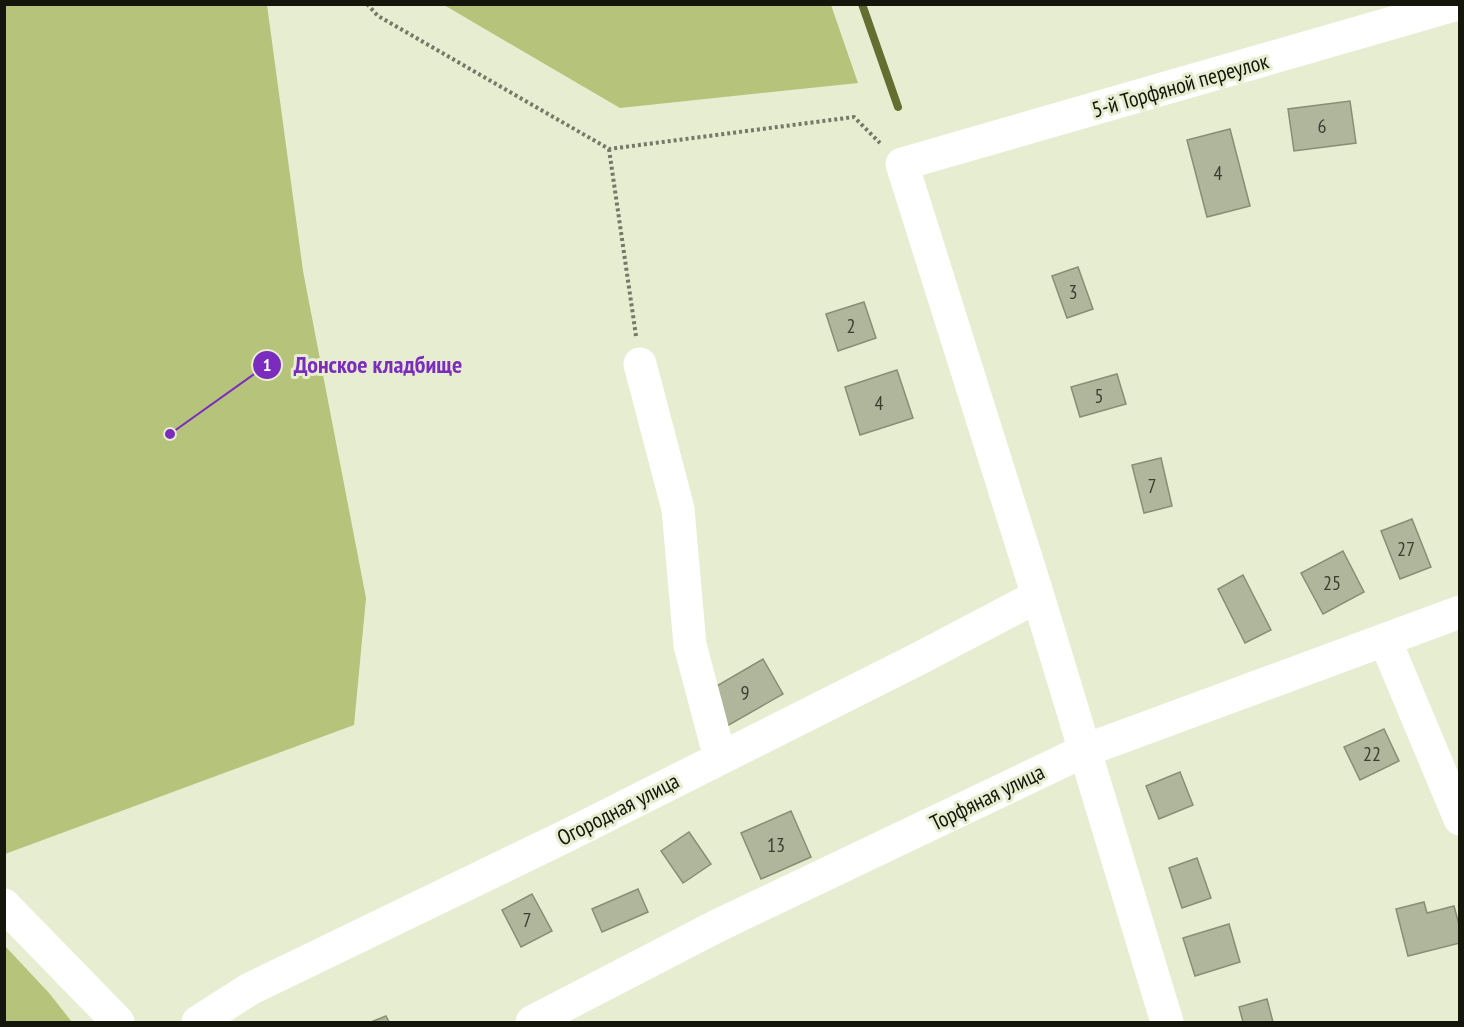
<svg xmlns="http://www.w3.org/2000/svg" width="1464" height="1027" viewBox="0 0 1464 1027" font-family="'PT Sans Narrow',sans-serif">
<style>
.green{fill:#b5c37b}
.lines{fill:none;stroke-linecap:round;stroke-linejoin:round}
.stream{stroke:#636e30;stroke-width:8}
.building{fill:#b0b69b;stroke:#888e74;stroke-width:1.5}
.path{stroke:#757967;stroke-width:4;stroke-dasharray:3 3;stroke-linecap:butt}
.minor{stroke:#fff;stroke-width:33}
.tertiary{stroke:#fff;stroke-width:33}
.labels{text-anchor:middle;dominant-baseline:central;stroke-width:6;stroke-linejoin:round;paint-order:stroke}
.number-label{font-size:20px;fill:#3b3e30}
.street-label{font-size:22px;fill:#14160c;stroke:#e6edd0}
.leader{fill:none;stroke:#7b2cbf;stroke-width:2}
.callout-dot{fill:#7b2cbf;stroke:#e6edd0;stroke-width:2}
.mark-label{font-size:18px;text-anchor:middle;font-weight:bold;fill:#fff}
.callout-label{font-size:24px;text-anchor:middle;font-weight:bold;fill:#7b2cbf;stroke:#e6edd0;stroke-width:6;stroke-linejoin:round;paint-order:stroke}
</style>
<rect width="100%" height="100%" fill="#e6edd0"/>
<!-- green -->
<path class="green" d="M5,4l262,1 36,266 63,327 -12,127 -349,129z
M444,5h387l27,78 -238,25z
M5,946l44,47 23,29h-67z"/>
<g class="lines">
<!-- stream -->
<path class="stream" d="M862,4l36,103"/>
</g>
<!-- building -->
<path class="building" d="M1350,101l6,42 -62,8 -6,-42z
M1230,129l20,77 -43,11 -20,-77z
M1078,267l15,42 -26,9 -15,-42z
M864,302l12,36 -38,13 -12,-37z
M897,370l16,48 -53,17 -15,-48z
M1117,374l9,30 -46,13 -9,-30z
M1161,458l11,48 -28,7 -12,-48z
M1412,519l19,48 -31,12 -19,-48z
M1343,551l21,41 -41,22 -22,-41z
M1243,575l28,55 -26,13 -27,-54z
M763,659l20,35 -56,32 -19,-35z
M1384,729l15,32 -39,19 -16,-33z
M1180,772l13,33 -34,14 -13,-33z
M791,811l20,46 -50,22 -20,-46z
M689,832l22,32 -28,19 -22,-32z
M1197,858l14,40 -29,10 -13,-40z
M638,889l10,23 -46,20 -10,-23z
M532,894l20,37 -31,16 -19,-37z
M1424,902l3,11 27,-7 6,22v15l-52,13 -12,-47z
M1229,924l11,38 -45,14 -12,-38z
M1267,999l6,23h-30l-4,-15z
M386,1016l3,6h-18z"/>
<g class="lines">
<!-- path -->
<path class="path" d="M367,4l11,12 231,133 245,-32 26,26
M609,149l27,187"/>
<!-- minor -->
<path class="minor" d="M640,364l38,145 12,136 30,113
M1385,640l75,179
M198,1022l52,-33 316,-153 352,-177 120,-63
M532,1022l185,-96 369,-176 374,-138
M1167,1022l-129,-426 -136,-432 556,-160"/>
<!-- tertiary -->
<path class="tertiary" d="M4,905l114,117"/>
</g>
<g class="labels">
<!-- number labels -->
<g class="number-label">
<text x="1322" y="126">6</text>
<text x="1218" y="173">4</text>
<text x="1073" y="292">3</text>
<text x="851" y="326">2</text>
<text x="1099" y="396">5</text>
<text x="879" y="403">4</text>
<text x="1152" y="486">7</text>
<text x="1406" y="549">27</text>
<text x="1332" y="583">25</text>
<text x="745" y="693">9</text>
<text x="1372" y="754">22</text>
<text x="776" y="845">13</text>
<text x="527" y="920">7</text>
</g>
<!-- street labels -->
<g class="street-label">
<text transform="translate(1180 85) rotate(-16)">5-й Торфяной переулок</text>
<text transform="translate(987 797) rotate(-26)">Торфяная улица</text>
<text transform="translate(618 809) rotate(-27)">Огородная улица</text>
</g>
</g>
<!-- callouts -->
<path class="leader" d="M170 434L267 365"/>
<g class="callout-dot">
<circle cx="170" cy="434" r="6"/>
<circle cx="267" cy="365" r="15"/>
</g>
<g class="mark-label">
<text x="267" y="371">1</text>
</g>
<g class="callout-label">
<text x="378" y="373">Донское кладбище</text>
</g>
<!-- border -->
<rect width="1464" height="1027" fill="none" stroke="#14160c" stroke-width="12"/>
</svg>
